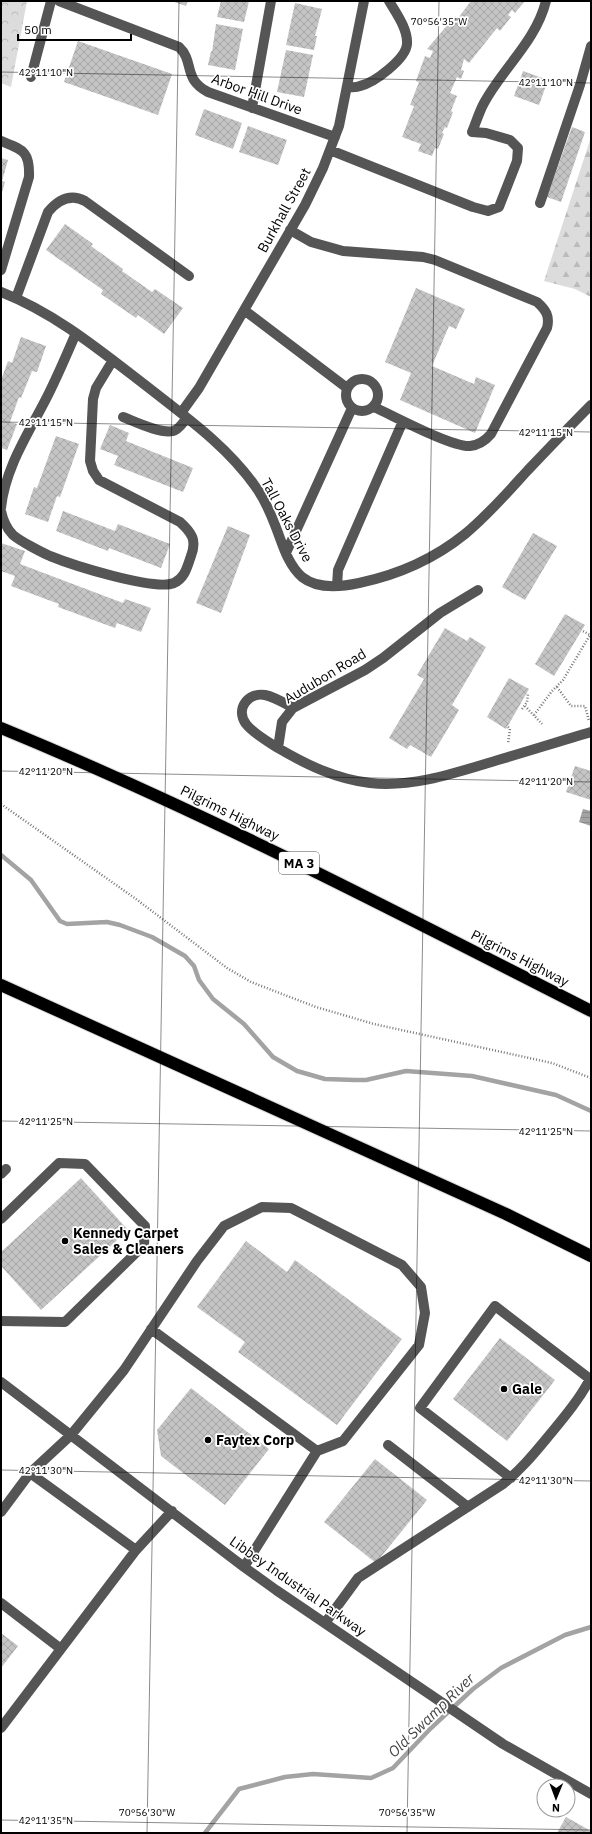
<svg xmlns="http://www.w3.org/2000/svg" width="592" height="1834" viewBox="0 0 592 1834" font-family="'IBM Plex Sans',sans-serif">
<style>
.forest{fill:url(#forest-firs)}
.park{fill:url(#park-crowns)}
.water{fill:url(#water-rules)}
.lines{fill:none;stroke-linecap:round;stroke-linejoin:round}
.stream{stroke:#a3a3a3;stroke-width:4.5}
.building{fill:url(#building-cross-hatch)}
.highway-casing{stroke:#dbdbdb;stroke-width:14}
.path{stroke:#777;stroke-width:2.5;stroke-dasharray:1 2;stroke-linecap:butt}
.minor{stroke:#555;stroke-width:10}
.highway{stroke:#000;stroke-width:12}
.ticks{fill:none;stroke:#000;stroke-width:1;stroke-opacity:0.45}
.poi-dot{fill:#000;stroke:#fff;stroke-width:1.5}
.labels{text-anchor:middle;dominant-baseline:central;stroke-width:3.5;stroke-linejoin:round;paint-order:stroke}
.shield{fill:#fff;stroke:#4c4c4c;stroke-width:1}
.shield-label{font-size:13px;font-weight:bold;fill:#000}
.street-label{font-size:14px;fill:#000;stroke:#fff}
.poi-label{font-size:14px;font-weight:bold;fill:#000;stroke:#fff;text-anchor:start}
.water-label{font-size:15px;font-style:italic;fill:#444;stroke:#fff}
.ticks-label{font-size:10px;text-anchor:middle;fill:#000;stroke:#fff;stroke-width:3.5;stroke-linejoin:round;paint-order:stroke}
</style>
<defs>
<pattern id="forest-firs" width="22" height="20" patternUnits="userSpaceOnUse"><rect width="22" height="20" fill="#dcdcdc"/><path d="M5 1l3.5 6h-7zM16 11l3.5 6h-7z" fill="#bbb"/></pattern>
<pattern id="park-crowns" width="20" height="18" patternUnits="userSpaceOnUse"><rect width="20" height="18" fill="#dcdcdc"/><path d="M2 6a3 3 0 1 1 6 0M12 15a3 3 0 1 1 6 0" fill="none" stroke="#bbb"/></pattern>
<pattern id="water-rules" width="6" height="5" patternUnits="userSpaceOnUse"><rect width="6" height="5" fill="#a3a3a3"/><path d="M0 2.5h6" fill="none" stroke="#8b8b8b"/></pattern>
<pattern id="building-cross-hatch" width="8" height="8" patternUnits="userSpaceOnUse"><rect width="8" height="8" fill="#c4c4c4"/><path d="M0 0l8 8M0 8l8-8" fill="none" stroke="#a7a7a7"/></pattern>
</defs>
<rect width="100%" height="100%" fill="#fff"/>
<!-- forest -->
<path class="forest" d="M591,137v160l-16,-8 -31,-8z"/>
<!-- park -->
<path class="park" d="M1,1h26l-16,86 -10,-4z"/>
<!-- water -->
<path class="water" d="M583,809l8,2v15l-12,-4z"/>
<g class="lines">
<!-- stream -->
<path class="stream" d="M1,855l30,25 29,41 7,3 40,-2 13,3 32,12 33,19 9,10 5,14 14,19 31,25 29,33 24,14 28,8 30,1h11l40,-9 66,5 84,19 35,16
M205,1833l34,-44 46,-12 28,-3 58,4 22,-10 38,-40 42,-39 28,-21 64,-33 26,-8"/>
</g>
<!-- building -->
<path class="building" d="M171,1h17l-2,5z
M221,1h28l-5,21 -27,-5z
M471,1h54l-10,12 -3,-3 -4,5 3,2 -11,14 -3,-3 -28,35 -5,-4 -3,11 3,1 -3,8 -4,-2 -7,16 7,3 -6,15 2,1 -6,16 -2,-1 -3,6 2,1 -6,15 -3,-1 -3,8 -14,-5 3,-7 -19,-7 12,-31 -4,-1 9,-23 -3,-1 9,-25 5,2 3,-7 -6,-2 28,-33 3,2z
M295,3l27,6 -7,27h2l-3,14 -28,-5z
M216,24l27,5 -8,41 -27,-5 3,-14 1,1z
M78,41l94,33 -14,41 -94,-33z
M286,50l27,5 -9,42 -27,-5z
M523,71l25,9 -9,25 -25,-9z
M204,109l38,14 -9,26 -38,-14z
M248,126l39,14 -9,25 -39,-13z
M572,127l13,5 -24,70 -14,-5z
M1,158l7,2 -6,21 3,1 -4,14z
M65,224l28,20 -2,2 32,23 -1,2 30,21 3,-3 28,19 -19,26 -26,-19 -2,3 -35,-24 2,-4 -57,-40z
M416,288l49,21 -9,20 -7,-3 -17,40 42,18 2,-7 19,8 -20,48 -75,-33 11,-27 -26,-11z
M21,337l25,9 -9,26 -5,-1 -11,27 -2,-1 -9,25 7,2 -10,26 -6,-2v-68l7,-19 4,2z
M110,425l19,8 -3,8 67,27 -10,24 -69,-27 4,-9 -18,-7z
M56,436l23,8 -19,53 -3,-1 -9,26 -23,-8 9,-27 3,1z
M63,511l52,20 3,-7 52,20 -9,24 -52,-20 -1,3 -52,-20z
M228,526l22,9 -29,78 -25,-10z
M533,533l24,13 -32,54 -23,-13z
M1,543l24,8 -5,13 103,39 2,-4 26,9 -10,24 -24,-9 -2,5 -57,-21 1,-3 -48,-18 4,-10 -14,-5z
M565,614l20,11 -31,51 -19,-12z
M445,628l22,13 3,-4 16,10 -34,58 7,5 -28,47 -21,-12 -3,4 -18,-11 35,-59 -7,-4z
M509,678l20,11 -23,40 -19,-12z
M575,766l16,5v29l-25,-8z
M81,1178l47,52 -87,80 -40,-44v-14z
M246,1241l41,31 8,-12 107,79 -65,86 -99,-73 7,-10 -48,-35z
M500,1338l55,42 -48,61 -54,-42z
M191,1388l78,61 -44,56 -64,-49 -4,-26z
M375,1459l52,41 -51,63 -52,-41z
M1,1633l17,13 -17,22z
M566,1817l25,14v2h-34z"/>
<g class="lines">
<defs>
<path id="highway" d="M1,728c202,83 395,184 590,283
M1,985l505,229 85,42"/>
</defs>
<!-- highway casing -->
<use href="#highway" class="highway-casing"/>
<!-- path -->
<path class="path" d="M557,687l14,19h14l4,15
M525,706l17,18
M522,709l5,-7 1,-8
M534,715l18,-24 11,-11 27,-45 -7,-4
M508,727l2,2 -2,15
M1,804l135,95 91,69 24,14 65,25 58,17 178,39 39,15"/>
<!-- minor -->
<path class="minor" d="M59,1l120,46c16,15 3,31 29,45l127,45
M31,77l20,-76
M347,87c4,0 9,1 13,-1 14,-3 46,-27 47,-42 1,-15 -11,-31 -18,-43
M252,108l19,-107
M1,141c22,9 29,10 28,36l-28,93
M330,150l143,57 15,4 11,-4 18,-46 1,-13 -8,-8 -24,-7 -14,-1c4,-9 7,-20 12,-29 19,-35 52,-62 62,-102
M540,203l40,-118 11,-39
M290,230l21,12 32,9 80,6 12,3 102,42c9,8 13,14 10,26l-56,106c-6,7 -12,11 -21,12 -19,1 -76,-30 -96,-39
M1,292c56,22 101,60 148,96 37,29 79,59 106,98 9,12 15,26 20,39 7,17 12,39 27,52 15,12 39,10 57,6 38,-8 75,-24 106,-49 23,-19 43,-42 63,-64 21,-22 42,-44 63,-65
M16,298l32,-86c10,-12 22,-19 37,-11l104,75
M244,310l103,78
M346 395a16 16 0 1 1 32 0a16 16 0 1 1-32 0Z
M181,413l18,-25 106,-183 18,-37 16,-42 25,-125
M123,417c13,5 37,17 50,14 6,-1 10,-9 14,-13
M1,508c4,-41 29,-77 47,-113 10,-20 19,-41 28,-62
M1,511c2,9 5,17 12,24 7,6 28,17 37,21 22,9 104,35 124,27 11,-5 13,-16 17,-27 6,-16 1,-23 -11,-34l-81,-42 -6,-9 -3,-10 3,-62 3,-11 17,-28
M286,553l66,-145
M337,586l1,-16 65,-149
M478,590l-38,23 -57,45 -18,12 -72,38 -11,14 -4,26c29,17 58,31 92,35 43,5 88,-11 128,-23 31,-9 62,-19 93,-28
M278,748c-11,-7 -24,-14 -32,-24 -11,-15 2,-32 19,-29 10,2 19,8 28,13
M1,1174l5,-5
M1,1219l58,-56 26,1 60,62 -1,19 -79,77 -64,-1
M151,1329l166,122
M1,1382l243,185 32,23 227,154 88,50
M388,1445l80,62
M172,1511l-36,39 -106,-77 41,-38 53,-65 73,-109 27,-35 38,-19 29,1 111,57 19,22 4,26 -6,32 -76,96 -26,10 -73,116
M1,1512l29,-39
M1,1603l60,46
M325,1623l33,-45 145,-94c20,-16 33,-33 49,-52 14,-17 28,-34 38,-53l-95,-73 -75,102 91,70
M1,1728l135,-178"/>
<!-- highway -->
<use href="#highway" class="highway"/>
</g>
<!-- ticks -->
<path class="ticks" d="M1,72l590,11M1,422l590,10M1,771l590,11M1,1121l590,10M1,1470l590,11M1,1820l590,10M147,1833l32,-1832M407,1833l32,-1832"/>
<!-- markers -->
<g class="poi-dot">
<circle cx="65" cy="1241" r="4"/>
<circle cx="504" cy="1389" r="4"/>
<circle cx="208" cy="1440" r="4"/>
</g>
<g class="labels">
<!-- shield labels -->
<rect class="shield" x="279" y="852" width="40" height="22" rx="3"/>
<g class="shield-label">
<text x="299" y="863">MA 3</text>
</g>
<!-- street labels -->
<g class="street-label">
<text transform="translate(257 94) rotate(20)">Arbor Hill Drive</text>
<text transform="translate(284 210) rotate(-61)">Burkhall Street</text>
<text transform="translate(287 520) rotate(62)">Tall Oaks Drive</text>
<text transform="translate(325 676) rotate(-31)">Audubon Road</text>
<text transform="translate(230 813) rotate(26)">Pilgrims Highway</text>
<text transform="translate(520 958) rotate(27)">Pilgrims Highway</text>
<text transform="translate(298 1586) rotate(35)">Libbey Industrial Parkway</text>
</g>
<!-- poi labels -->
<g class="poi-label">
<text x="73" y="1233">Kennedy Carpet<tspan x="73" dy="16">Sales &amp; Cleaners</tspan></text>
<text x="512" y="1389">Gale</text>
<text x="216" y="1440">Faytex Corp</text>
</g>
<!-- water labels -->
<g class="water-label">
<text transform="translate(431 1715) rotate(-44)">Old Swamp River</text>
</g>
</g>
<g class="ticks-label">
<text x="439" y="25">70°56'35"W</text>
<text x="46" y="76">42°11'10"N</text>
<text x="546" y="86">42°11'10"N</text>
<text x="46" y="426">42°11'15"N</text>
<text x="546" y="436">42°11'15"N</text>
<text x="46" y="775">42°11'20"N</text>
<text x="546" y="785">42°11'20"N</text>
<text x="46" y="1125">42°11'25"N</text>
<text x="546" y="1135">42°11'25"N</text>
<text x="46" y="1474">42°11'30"N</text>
<text x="546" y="1484">42°11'30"N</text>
<text x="147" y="1816">70°56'30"W</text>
<text x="407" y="1816">70°56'35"W</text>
<text x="46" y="1824">42°11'35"N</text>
</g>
<!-- border -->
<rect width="592" height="1834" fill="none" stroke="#000000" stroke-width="4"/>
<!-- north arrow -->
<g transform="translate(556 1798) rotate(181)"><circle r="19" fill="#ffffff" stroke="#999999"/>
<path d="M0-3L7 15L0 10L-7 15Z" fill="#000000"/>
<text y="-6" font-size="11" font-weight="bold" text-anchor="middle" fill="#000000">N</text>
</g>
<!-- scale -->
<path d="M18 34v6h113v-6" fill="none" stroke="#000000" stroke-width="2"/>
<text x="24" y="34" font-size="12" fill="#000000" stroke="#ffffff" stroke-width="3" paint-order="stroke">50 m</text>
</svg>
